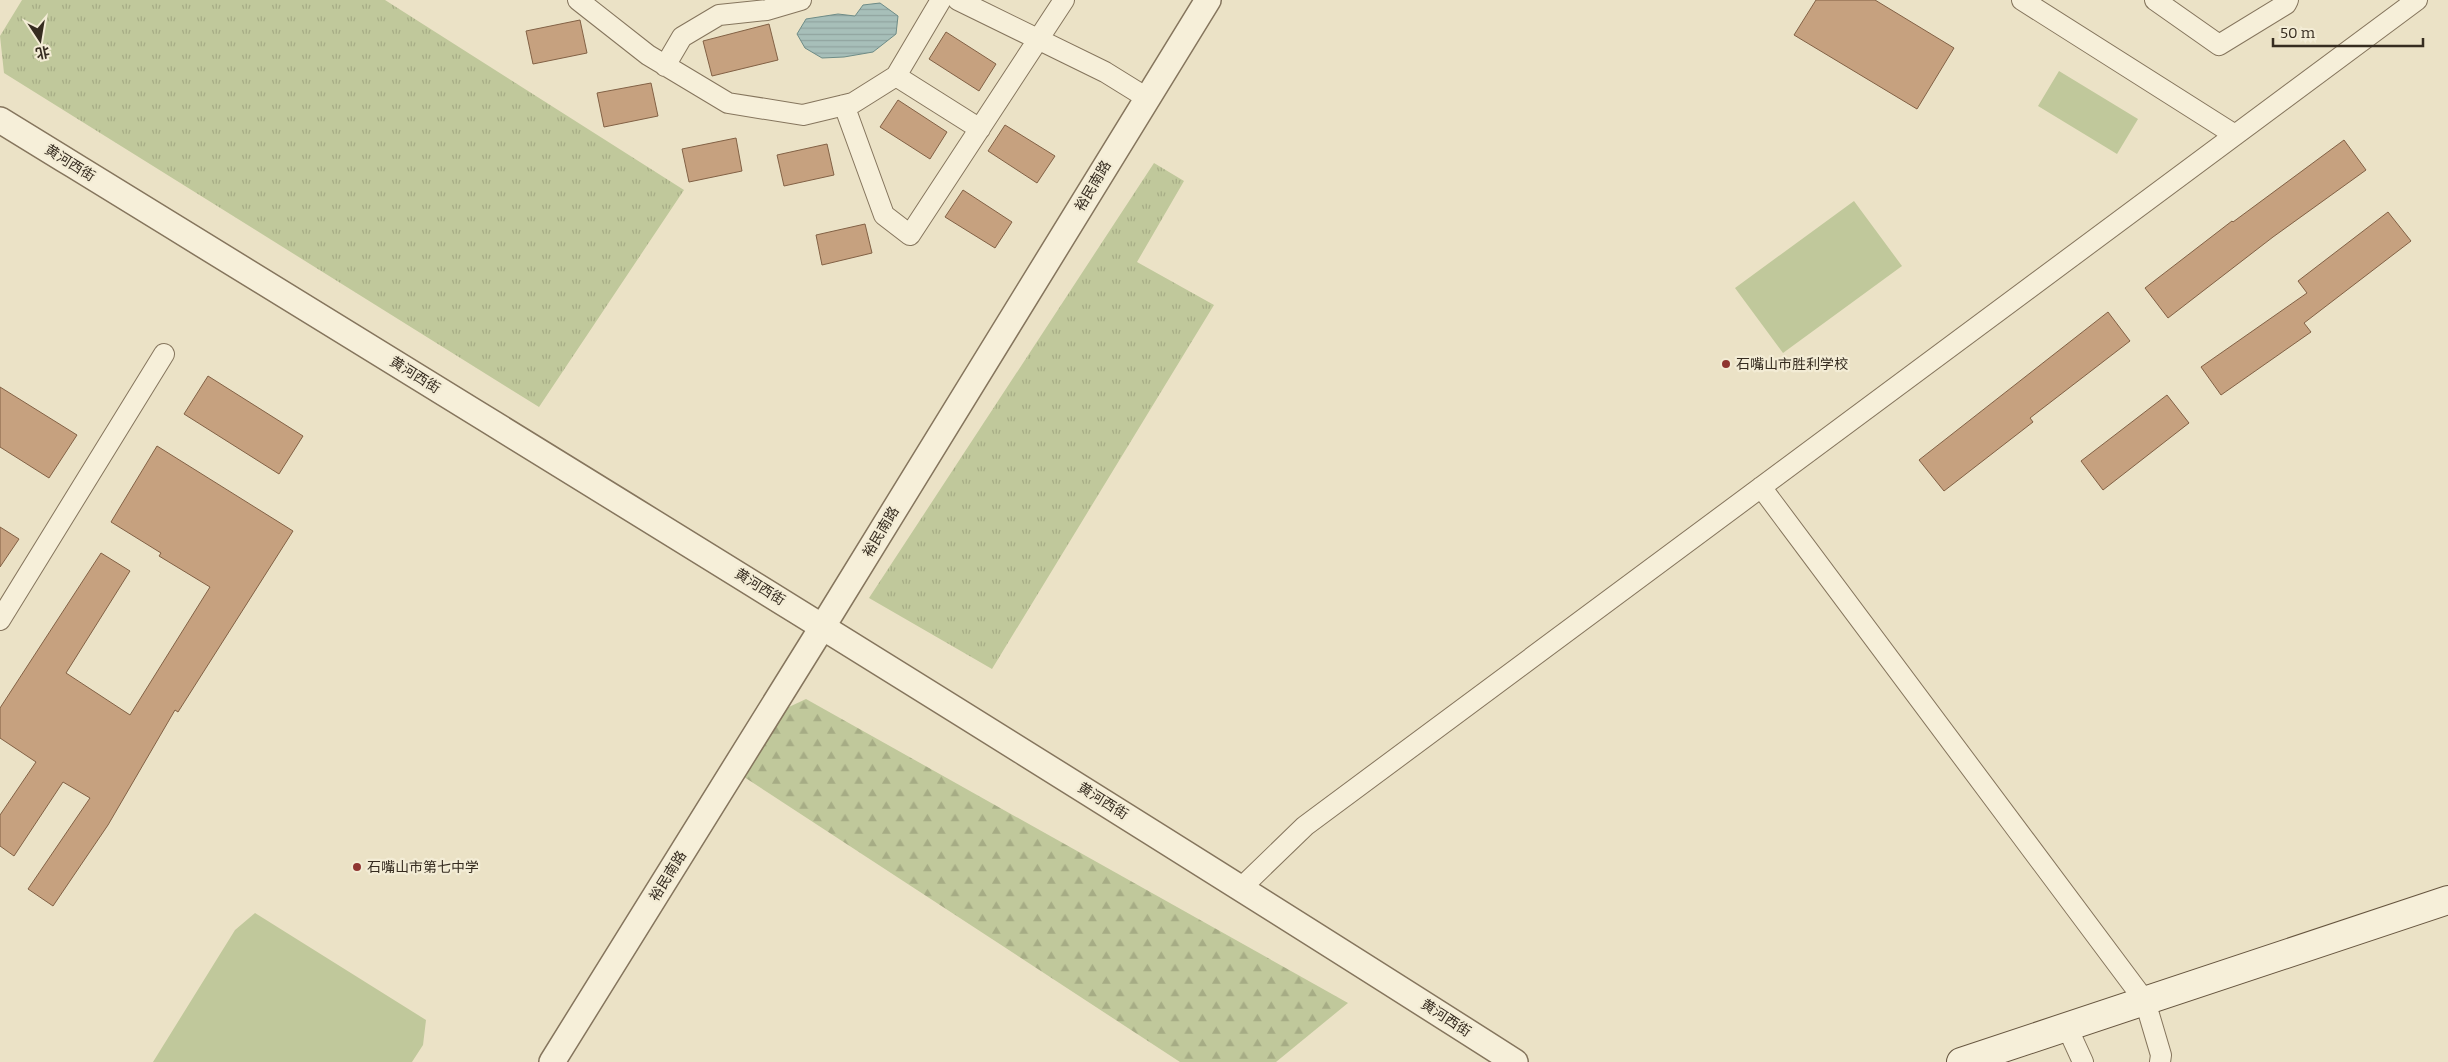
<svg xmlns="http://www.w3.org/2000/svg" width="2448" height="1062" viewBox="0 0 2448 1062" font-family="Bitter,'Noto Sans SC',serif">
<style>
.grass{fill:url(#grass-tufts)}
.forest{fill:url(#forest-firs)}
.park{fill:#c0c89b}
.water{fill:url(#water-rules);stroke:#6e8c87}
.building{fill:#c6a17f;stroke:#826145}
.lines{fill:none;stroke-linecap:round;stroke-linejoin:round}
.minor-casing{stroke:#85755d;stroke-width:22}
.tertiary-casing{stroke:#85755d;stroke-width:28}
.secondary-casing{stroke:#675640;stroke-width:30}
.minor{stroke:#f6efd9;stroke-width:20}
.tertiary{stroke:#f6efd9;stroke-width:25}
.secondary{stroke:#f6efd9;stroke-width:28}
.poi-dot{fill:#8f3631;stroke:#f3ecd5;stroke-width:2}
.labels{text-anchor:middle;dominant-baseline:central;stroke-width:4.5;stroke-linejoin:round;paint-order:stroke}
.street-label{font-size:14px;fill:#362c20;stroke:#f3ecd5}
.poi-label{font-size:14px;fill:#362c20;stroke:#f3ecd5;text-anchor:start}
</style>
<defs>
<pattern id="grass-tufts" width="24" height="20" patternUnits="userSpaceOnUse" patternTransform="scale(1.25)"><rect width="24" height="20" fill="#c0c89b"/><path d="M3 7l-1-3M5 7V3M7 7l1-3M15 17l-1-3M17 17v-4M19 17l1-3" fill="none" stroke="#a6ac85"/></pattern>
<pattern id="forest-firs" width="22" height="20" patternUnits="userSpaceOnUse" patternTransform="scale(1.25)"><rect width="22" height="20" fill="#c0c89b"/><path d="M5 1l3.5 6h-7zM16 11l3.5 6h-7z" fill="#a6ac85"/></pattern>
<pattern id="water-rules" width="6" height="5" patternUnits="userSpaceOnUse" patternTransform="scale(1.25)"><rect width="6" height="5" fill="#a7bfb9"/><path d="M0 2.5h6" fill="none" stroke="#90a49f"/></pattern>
</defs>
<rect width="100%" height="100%" fill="#ebe2c6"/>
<!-- grass -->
<path class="grass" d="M22,0h363l299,190 -145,217 -535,-334 -4,-37z
M1154,163l30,18 -47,81 77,43 -222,364 -123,-71z"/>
<!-- forest -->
<path class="forest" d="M806,699l542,304 -72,59h-96l-445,-291 39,-57z"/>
<!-- park -->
<path class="park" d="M2059,71l79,48 -21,35 -79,-48z
M1854,201l48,65 -119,87 -48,-65z
M255,913l171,107 -3,25 -11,17h-259l82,-132z"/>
<!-- water -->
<path class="water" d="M880,3l18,13 -2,18 -23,18 -29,5 -22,1 -17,-10 -8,-14 9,-15 32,-5 17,2 8,-11z"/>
<!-- building -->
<path class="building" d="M1816,0h59l79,48 -37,61 -123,-74z
M580,20l7,33 -54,11 -7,-33z
M769,24l9,36 -66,16 -9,-35z
M946,32l50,32 -17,27 -50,-32z
M651,83l7,33 -54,11 -7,-34z
M898,100l49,32 -17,27 -50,-32z
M1005,125l50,31 -18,27 -49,-32z
M736,138l6,33 -53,11 -7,-33z
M2344,140l22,30 -93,67 -105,81 -23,-30 87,-67 1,1z
M827,144l7,31 -50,11 -7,-31z
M963,190l49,32 -17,26 -50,-31z
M2388,212l23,29 -107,82 7,9 -90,63 -20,-28 106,-74 -9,-12z
M865,224l7,29 -50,12 -6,-30z
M2108,312l22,29 -100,77 3,4 -89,69 -25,-31z
M208,376l95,60 -24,38 -95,-60z
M0,387l77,48 -28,43 -49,-31z
M2167,395l22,28 -86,67 -22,-29z
M157,446l136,85 -115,181 -3,-2 -67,115 -55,81 -25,-17 62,-91 -27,-16 -49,74 -14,-10v-31l36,-53 -36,-24v-30l101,-155 29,18 -64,102 64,42 80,-128 -51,-31 2,-3 -50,-31z
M0,527l19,12 -19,28z"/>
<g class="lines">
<defs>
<path id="minor" d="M578,0l70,55 80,48 75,12 50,-12 43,-27 45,-76
M958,0l147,72 42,26
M2022,0l213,135
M2155,0l64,45 67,-41 2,-4
M665,66l17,-29 37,-22 48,-5 34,-10
M896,76l84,53
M844,105l40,110 26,20 154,-235
M1761,487l384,514 16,54 -1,7
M0,620l164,-266
M1241,888l64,-62 1112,-826
M2067,1027l16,35"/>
<path id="tertiary" d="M0,120c506,311 1013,622 1515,942
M552,1062l271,-436 385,-626"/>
<path id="secondary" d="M1961,1062l487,-162"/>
</defs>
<!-- minor casing -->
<use href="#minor" class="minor-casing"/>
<!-- tertiary casing -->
<use href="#tertiary" class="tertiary-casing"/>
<!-- secondary casing -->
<use href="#secondary" class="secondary-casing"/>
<!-- minor -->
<use href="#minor" class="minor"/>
<!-- tertiary -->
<use href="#tertiary" class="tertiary"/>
<!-- secondary -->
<use href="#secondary" class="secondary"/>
</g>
<!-- markers -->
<g class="poi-dot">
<circle cx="1726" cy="364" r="5"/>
<circle cx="357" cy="867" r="5"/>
</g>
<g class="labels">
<!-- street labels -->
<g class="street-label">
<text transform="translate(70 163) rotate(32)">黄河西街</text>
<text transform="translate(1093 186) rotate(-59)">裕民南路</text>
<text transform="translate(415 375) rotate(32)">黄河西街</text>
<text transform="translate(881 532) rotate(-59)">裕民南路</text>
<text transform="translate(760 587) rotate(32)">黄河西街</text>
<text transform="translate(1103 801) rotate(32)">黄河西街</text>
<text transform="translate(668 876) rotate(-58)">裕民南路</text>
<text transform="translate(1446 1018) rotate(33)">黄河西街</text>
</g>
<!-- poi labels -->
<g class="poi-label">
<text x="1736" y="364">石嘴山市胜利学校</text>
<text x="367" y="867">石嘴山市第七中学</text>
</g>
</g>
<!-- north arrow -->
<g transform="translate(40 40) rotate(168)" stroke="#f3ecd5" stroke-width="4" paint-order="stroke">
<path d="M0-4L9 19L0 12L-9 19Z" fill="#362c20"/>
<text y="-8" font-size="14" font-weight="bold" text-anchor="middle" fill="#362c20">北</text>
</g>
<!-- scale -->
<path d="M2273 38v8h150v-8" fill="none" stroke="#362c20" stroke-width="2.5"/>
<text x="2280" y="38" font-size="15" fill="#362c20" stroke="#f3ecd5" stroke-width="4" paint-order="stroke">50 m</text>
</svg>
